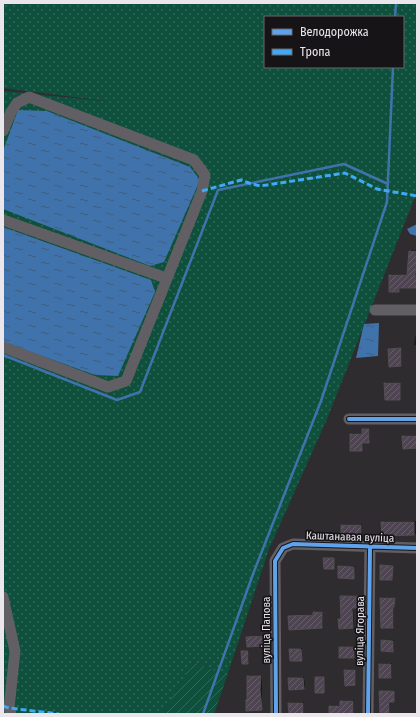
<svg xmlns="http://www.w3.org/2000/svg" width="420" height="717" viewBox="0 0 420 717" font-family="'Fira Sans Condensed',sans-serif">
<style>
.grass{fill:url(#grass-dots);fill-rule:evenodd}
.garden{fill:url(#garden-furrows)}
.water{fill:url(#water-ripples)}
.shadow{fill:#0007}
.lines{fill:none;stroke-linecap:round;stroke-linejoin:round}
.stream{stroke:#4072ab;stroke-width:2.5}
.building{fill:url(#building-hatch);stroke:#524f53}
.minor{stroke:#615f63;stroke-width:11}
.quiet{stroke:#3fa9f5;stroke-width:3;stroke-dasharray:6 3;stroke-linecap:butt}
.cycleway-casing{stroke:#161417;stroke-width:6}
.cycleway{stroke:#60a3ed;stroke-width:4}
.labels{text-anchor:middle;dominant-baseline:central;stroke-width:3.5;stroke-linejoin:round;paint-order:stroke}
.street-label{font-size:11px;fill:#eae6ec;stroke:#161417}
</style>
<defs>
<pattern id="grass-dots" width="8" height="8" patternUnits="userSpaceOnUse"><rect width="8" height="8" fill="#0e503b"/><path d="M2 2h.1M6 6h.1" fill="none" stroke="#316958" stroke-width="1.8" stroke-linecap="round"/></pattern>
<pattern id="garden-furrows" width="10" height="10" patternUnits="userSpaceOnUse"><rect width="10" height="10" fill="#0e503b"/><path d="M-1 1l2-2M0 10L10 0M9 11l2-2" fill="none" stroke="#316958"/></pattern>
<pattern id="water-ripples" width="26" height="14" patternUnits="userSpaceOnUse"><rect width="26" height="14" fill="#4072ab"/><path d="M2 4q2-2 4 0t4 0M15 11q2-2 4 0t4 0" fill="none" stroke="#435c79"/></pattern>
<pattern id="building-hatch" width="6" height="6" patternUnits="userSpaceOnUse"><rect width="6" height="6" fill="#4e4452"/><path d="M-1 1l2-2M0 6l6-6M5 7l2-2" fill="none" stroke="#685f6b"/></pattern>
</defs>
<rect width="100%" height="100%" fill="#2f2c30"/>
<!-- grass -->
<path class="grass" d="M3,3h414v182l-2,12 -88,222 -58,130 -42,127 -34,-14 -31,52h-159v-623l110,11 -110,-14zM265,17h138v50h-138z"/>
<!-- garden -->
<path class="garden" d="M193,662l34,14 -13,38h-52z"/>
<!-- water -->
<path class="water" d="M18,110l29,1 143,56 10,13 -36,82 -14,4 -147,-57v-58z
M417,224v12l-7,-2 -3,-5z
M3,227l148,53 4,12 -37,84 -23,-1 -92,-33z
M379,323l-1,33 -22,2 8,-34z"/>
<!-- shadow -->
<path class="shadow" d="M411,250l6,1v36h-17l-1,4 -9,-15 1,-2h17z
M416,334h1v11h-3z
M390,348h12v16l-1,1 -12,-16z
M386,382h14v16l-1,1 -14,-15z
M364,429h6v11l-7,2 -1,8 -11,-16 1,-1h11z
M404,435h13v12l-14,-10z
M384,521h33v13l-34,1 -1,-12z
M343,524h19v12l-1,1 -19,-12z
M382,565h11v13l-1,1 -11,-13z
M341,566h14l-1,10 -1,2 -14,-11z
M358,595l1,11 -6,1 1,19 -1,1 -14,-8 3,-1 -1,-21 1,-1z
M382,597h13v8l-1,2v19l-1,1h-11l-1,-29z
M315,611h7l1,14 -1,2 -33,-10 1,-1 24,-2z
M262,635l1,9 -1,1 -15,-8z
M383,640h11l-1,11 -11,-10z
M355,646v9l-1,2 -14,-9 1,-1z
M302,648v10l-1,2 -11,-10z
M244,651h5v10l-1,2h-6v-11z
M381,663h11v13l-1,1 -11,-13z
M347,669h8l1,14 -1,1 -10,-13z
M250,675l12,1v32l-1,1 -13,-11v-22z
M304,677l1,10 -2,1 -14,-9z
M394,690v10l-4,1v13h-9l-1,-22 1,-1z
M343,700h11v14h-24v-8l1,-1h10z
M290,702h14v11l-1,1h-13l-1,-10z"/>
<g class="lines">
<!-- stream -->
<path class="stream" d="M395,17l1,-14
M3,355l114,45 23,-8 78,-202 126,-26 44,20
M203,714l50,-140 68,-173 66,-199 6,-135"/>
</g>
<!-- building -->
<path class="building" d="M409,251l8,1 -2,24h2v12h-18v4h-10v-17h18z
M401,348v18l-12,1 -1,-18z
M384,383h16v17h-15z
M362,429h7v14h-7v8h-12v-17h12z
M402,436h15v12l-14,1z
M381,522h33v13l-32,1z
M341,525h20v13h-20z
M323,558h11v11h-10z
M380,565l13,1 -1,14h-12z
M338,566l16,1v12l-16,-1z
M340,596h18v12h-6l1,20 -14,1 -1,-10h3z
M380,598h15l-1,9h-1v21h-12z
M313,612h9v16l-33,2 -1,-14 25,-1z
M262,636l1,10 -16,1 -1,-10z
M381,640l12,1v11l-12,-1z
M339,647h15v11h-15z
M289,649h12l1,12h-12z
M241,651h7v13h-6z
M379,664h12v14h-12z
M344,670h11v15l-10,1z
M247,676h14l-1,13 2,21 -16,1v-11l1,-1z
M315,677h9v16h-9z
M288,678h15l1,11 -15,1z
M379,691h15v11h-5v12h-9z
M340,701h13v12l-24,1v-8h11z
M288,703h15v11h-14z"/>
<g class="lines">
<!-- minor -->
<path class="minor" d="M3,131l8,-19 6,-9 12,-6 165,63 11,15 -3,16 -76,190 -18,6 -105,-40
M3,220l163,58
M375,310h42
M349,419h68
M3,597l12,54 -6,57 2,6
M276,714l-1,-153 8,-13 10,-4 124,4
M368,714l2,-167"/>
<!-- quiet -->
<path class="quiet" d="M202,191l39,-11 8,3 11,3 85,-13 32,16 40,7
M3,706l6,2 50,6"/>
<defs>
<path id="cycleway" d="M349,419h68
M276,714l-1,-153 8,-13 10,-4 124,4
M368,714l2,-167"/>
</defs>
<!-- cycleway casing -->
<use href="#cycleway" class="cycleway-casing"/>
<!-- cycleway -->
<use href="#cycleway" class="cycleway"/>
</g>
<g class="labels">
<!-- street labels -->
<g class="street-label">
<text transform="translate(350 537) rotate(2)">Каштанавая вуліца</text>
<text transform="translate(266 630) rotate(-90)">вуліца Папова</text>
<text transform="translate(360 631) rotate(-89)">вуліца Ягорава</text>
</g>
</g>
<!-- border -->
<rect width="420" height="717" fill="none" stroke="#eae6ec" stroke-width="8"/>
<!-- legend -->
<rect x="264" y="16" width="140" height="52" fill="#161417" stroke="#6b686c"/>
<rect x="272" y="29" width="20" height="6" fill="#60a3ed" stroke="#6b686c"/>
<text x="300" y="36" font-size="12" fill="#eae6ec">Велодорожка</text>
<rect x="272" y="49" width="20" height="6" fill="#3fa9f5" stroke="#6b686c"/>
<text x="300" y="56" font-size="12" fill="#eae6ec">Тропа</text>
</svg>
